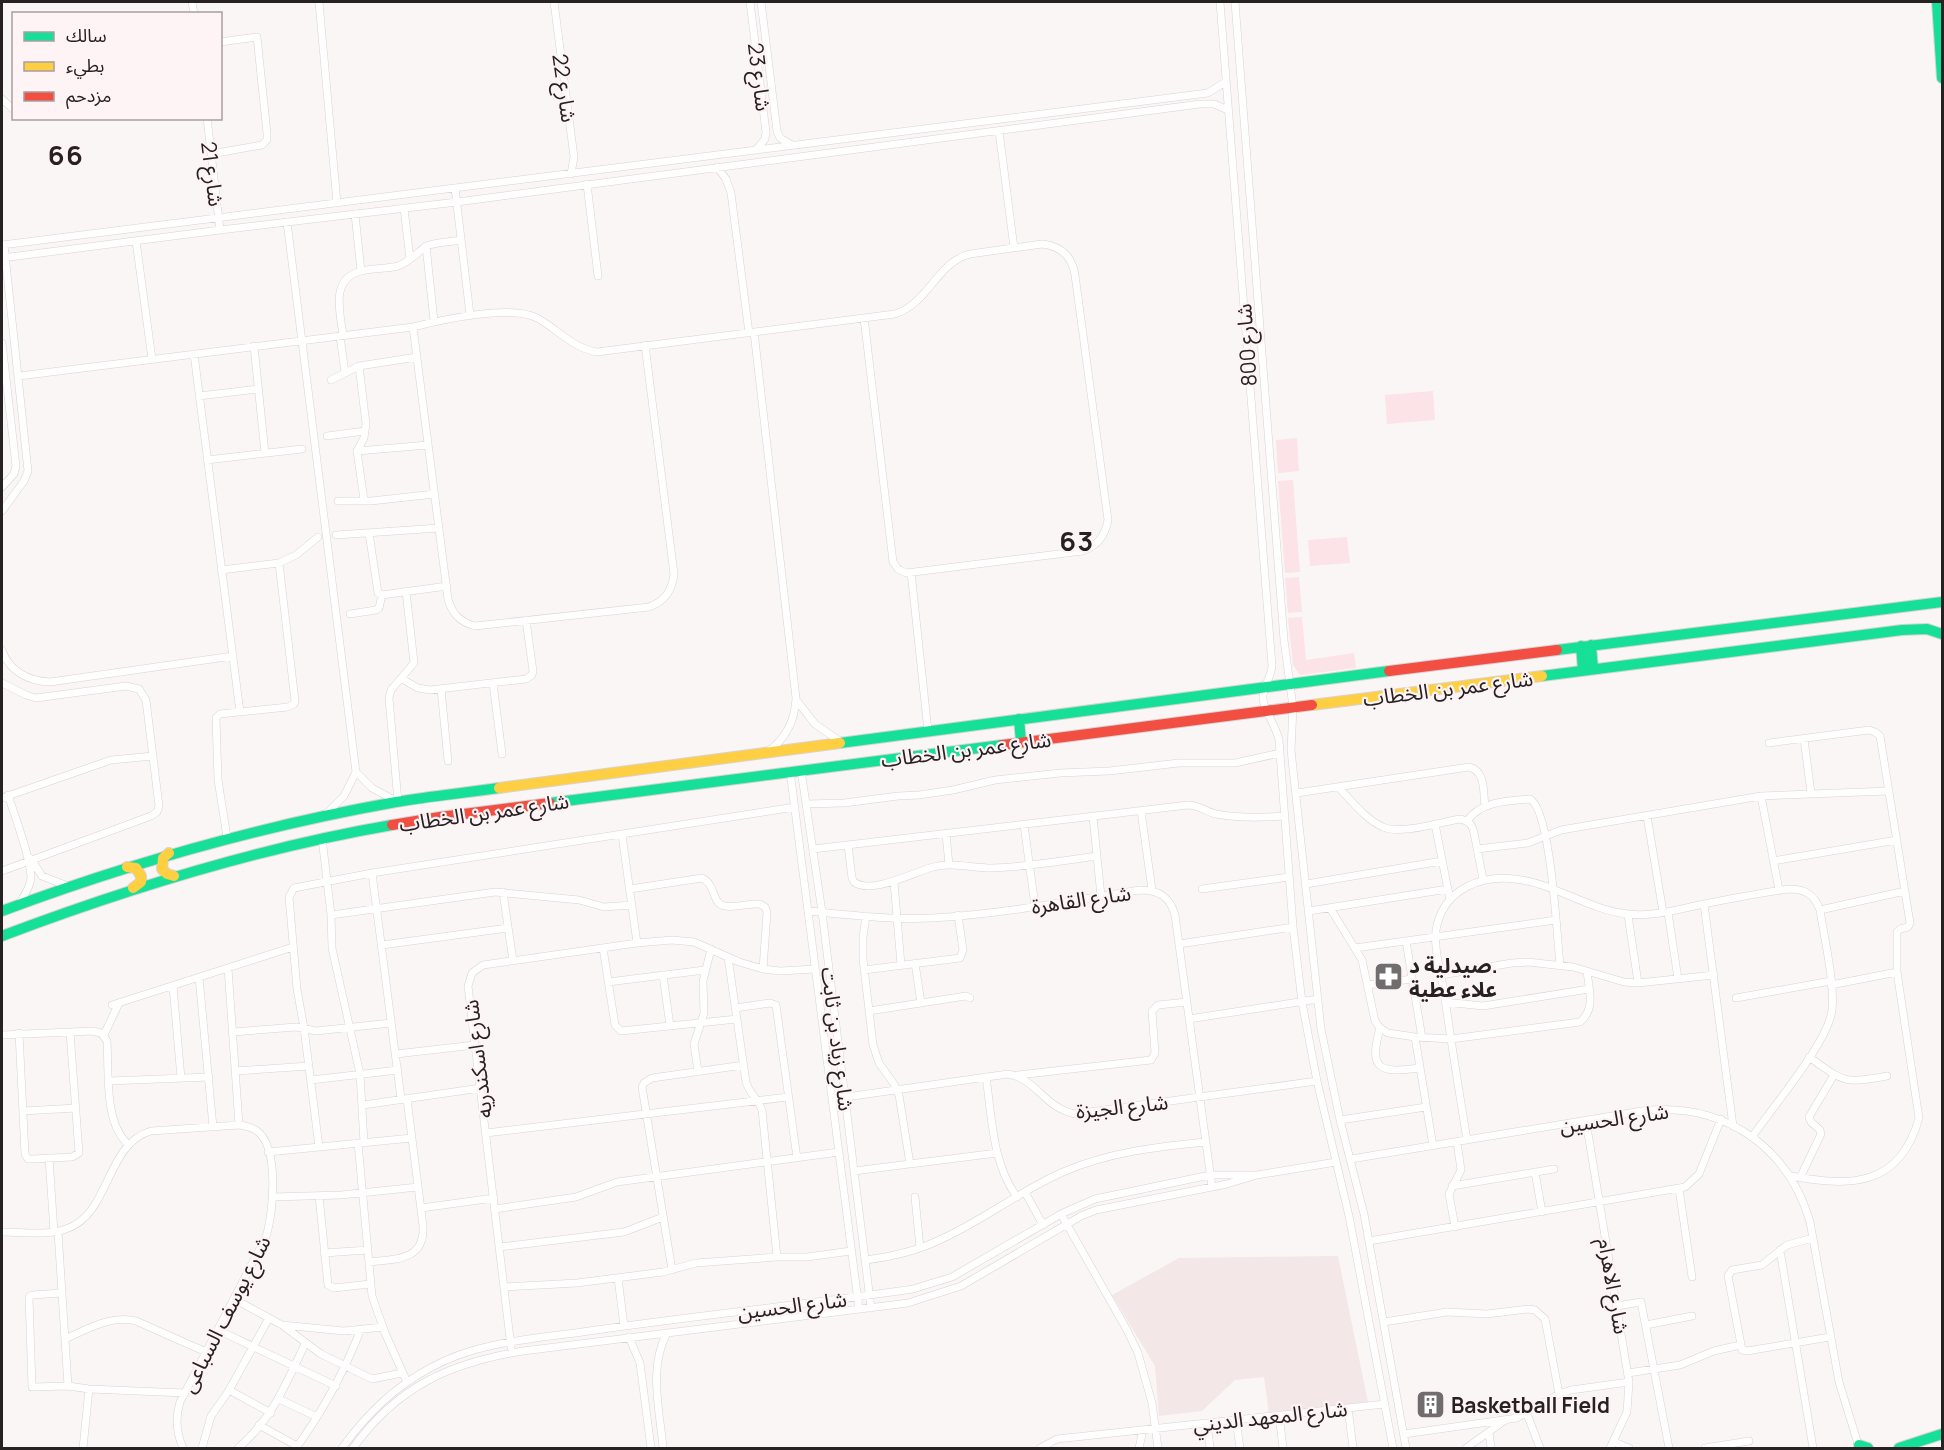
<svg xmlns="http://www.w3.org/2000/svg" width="1944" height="1450" viewBox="0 0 1944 1450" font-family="Manrope,'Noto Sans Arabic',sans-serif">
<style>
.built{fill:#f3e7e8}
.green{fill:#fbe3e8}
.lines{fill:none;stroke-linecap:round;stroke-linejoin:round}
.street-casing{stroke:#d7d3d3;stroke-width:8}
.fast-casing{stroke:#d7d3d3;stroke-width:12}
.slow-casing{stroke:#d7d3d3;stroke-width:12}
.jam-casing{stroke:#d7d3d3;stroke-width:12}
.street{stroke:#fefefe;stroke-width:7}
.fast{stroke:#16e098;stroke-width:10}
.slow{stroke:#ffcf43;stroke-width:10}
.jam{stroke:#f24e42;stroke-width:10}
.labels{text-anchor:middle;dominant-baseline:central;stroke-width:4.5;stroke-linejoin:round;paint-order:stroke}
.street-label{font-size:21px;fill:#262223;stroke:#fef3f5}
.poi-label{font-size:21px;font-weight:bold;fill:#262223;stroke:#fef3f5;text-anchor:start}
.district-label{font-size:27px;font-weight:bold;letter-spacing:1.5px;fill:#262223;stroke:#fef3f5}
</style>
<rect width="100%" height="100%" fill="#fbf6f6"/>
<!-- built -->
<path class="built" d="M1338,1256l30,146 -99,12 -5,-37 -29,3 -33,31 -43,5 -4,-50 -43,-71 67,-37z"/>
<!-- green -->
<path class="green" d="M1433,391l2,29 -48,4 -2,-29z
M1297,438l2,33 -21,2 -2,-33z
M1293,480l7,92 -15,1 -7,-92z
M1347,537l3,26 -40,3 -2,-26z
M1299,577l3,35 -14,1 -3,-35z
M1302,617l4,43 48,-7 2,15 -56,7 -7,-10 -5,-47z"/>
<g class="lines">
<defs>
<path id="street" d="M192,2l2,12
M319,2l18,201
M554,2l20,155 -3,17
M750,2l16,130 -1,7 -9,11
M761,2l16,129 3,7 12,7
M1220,2l52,664c-1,12 -10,21 -9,33 1,11 13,27 16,41l14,187 9,75 15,79 32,135 44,232
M1235,2l49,638 9,67 -2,43 30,279 19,91 24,94 42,234
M2,99l12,11
M207,118l13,112
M999,131l15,117
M211,154l51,-9 5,-5v-7l-10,-96 -37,5
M717,167l9,12 5,14 18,140
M587,184l11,92
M455,188l15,127
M404,208l6,51
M355,214l6,57
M287,222l69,550 -12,24 -18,18
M136,241l16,118
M2,245l1206,-152 17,-11
M426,246l8,75
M2,258l218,-28 237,-28 743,-98h14l14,6
M413,327l35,272c4,15 12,23 27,27l174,-19c16,-6 23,-16 25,-33l-29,-229
M754,332l42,366c-1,23 -10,41 -29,54
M343,335c-3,-23 -13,-56 18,-64 12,-3 25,-2 37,-5 11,-4 18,-12 27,-19 8,-5 26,-5 36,-7
M340,336l5,37
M2,343l14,123 -2,8 -12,13
M254,346l11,107
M194,354l46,358
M359,366l7,58 -2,14 -7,13 7,49
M19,376l394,-49c28,-7 99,-23 124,-9 19,10 37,31 60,34l298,-38c34,-11 42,-52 75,-60l72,-10c19,2 30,12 33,31l33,245c-3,16 -10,25 -25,31l-177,22 -8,-4 -5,-7 -29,-244
M331,380l28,-14 58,-9
M199,396l59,-7
M327,436l38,-5
M357,451l71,-6
M207,460l95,-11
M338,501h33l64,-7
M2,511l22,-30 4,-10 -24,-226
M369,533l9,60 4,2 65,-9
M336,535l103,-7
M221,570l58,-7 17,-8 22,-18
M911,572l17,159
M350,614l26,-4 3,-2 3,-13
M2,650c7,21 26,31 48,32l183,-26
M402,679l16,9 12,2 96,-11 6,-4 1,-4 -7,-51
M2,683l24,12 10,3 90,-12 13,3 7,11 13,106 -2,6 -6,4 -149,55
M493,683l9,71
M441,689l7,72
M797,701l18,23 26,18
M1804,739l7,54
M1769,743l100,-13 6,2 5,4 30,187 -2,4 -8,2 -3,3v40l22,146c-19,69 -68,69 -128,58
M801,770l21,142 49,396
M790,771l69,538
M356,772l16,16 26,14 -9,-104 2,-8 23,-27 -8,-72
M1338,787c13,13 28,33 45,40 17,8 58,-5 77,-8 9,2 12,5 14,14l9,46
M1297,793l172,-26c17,4 14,25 16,39
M8,795c7,21 23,64 23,83 -1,10 -7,18 -12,26
M1761,796l18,94
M2,798l109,-38 42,-4
M806,804l38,-1 54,-7 21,-1 34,-5 42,-10 65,-7 49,-2 70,-8h56l45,-10
M1141,811l11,79
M1647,816l16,96
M1093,817l8,79
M1467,821c14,-20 41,-20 63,-22 21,11 27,139 30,166
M1435,824l15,76
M1024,825l11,81
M946,834l3,31
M622,835l15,108
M227,837l-9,-57 -2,-62 4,-4 68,-7 6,-3 1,-3 -16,-138
M322,838l9,77 1,33 28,126 4,69
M848,845l4,33 2,4c17,13 60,-10 79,-15 19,-5 39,1 59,1 35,-1 70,-7 105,-12
M813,849l375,-44c11,0 18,7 28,9 23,4 45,4 68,2
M1477,849l51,-6 33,-13 200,-34 128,-5
M30,858l12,18 26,10
M1773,861l124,-21
M372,873l29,226
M894,882l7,83
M1306,884l136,-23
M630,889l72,-11c14,6 10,27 23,28 11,2 24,-3 35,-2l5,3 2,5 -4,57
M1202,889l87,-12
M503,892l10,69
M1704,904l29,222
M1330,908l32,52 13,61 5,7 8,5 27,4 36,2 129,-17c16,-14 9,-31 7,-51
M1820,910l85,-19
M809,911c40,4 82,9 123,7 69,-4 139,-17 208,-28 19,0 30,7 35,25l37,272
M1309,911l139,-22
M1668,912l10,67
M331,915l164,-23 84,8 25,7 28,-2
M1628,915l10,68
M866,916l-3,21v22l10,86 6,18 15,21 5,11 11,69
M1406,941l16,97
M1179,944l114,-17
M382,945l126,-17
M603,948l12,77 6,6 116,-12
M1355,948l201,-28
M728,957l18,125c3,11 12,17 16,28l15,147
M915,963l6,40
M228,968l11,157
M864,970l96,-12 3,-8 -5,-35
M663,975l7,51
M1441,975l71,-12 16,-1 45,5 51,15 14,1 76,-8
M199,977l14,150
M608,982l97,-12
M1367,985l45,-6
M1831,985l66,-13
M173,986l8,92
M1736,998l95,-17
M1445,1002l38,4 106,-17
M112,1005l181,-58
M735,1008l35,-5 6,2 21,153
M869,1011l97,-15 4,2
M1189,1019l129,-20
M1380,1028c-12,43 0,45 40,40
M233,1032l63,-5 20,4 75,-8
M19,1033l6,121 3,5h4l40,-2 7,-4 -9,-121
M2,1035l91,-4 8,2 6,8c2,31 -3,82 21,103
M104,1035l15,-32
M1415,1037l18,109
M396,1054l79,-9
M1809,1057c35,25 34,27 78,19
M236,1071l73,-5
M698,1072l-4,-28 10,-31 -1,-32 8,-32
M1018,1075l133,-15 4,-7 -3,-42 6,-6 29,-3
M986,1077c6,40 6,86 31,120
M311,1080l87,-10
M109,1081l100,-4
M832,1099l176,-25c29,5 35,33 67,40l242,-33
M363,1105l118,-17
M23,1111l53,-3
M1340,1120l86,-13
M1586,1121l43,261 -2,30 -17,36
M486,1133l302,-36
M1467,1140c-8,-49 -16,-98 -23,-148 -3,-19 -12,-49 -7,-67 9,-37 45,-50 78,-46 39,4 73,31 113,35 24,3 48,-4 71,-9 30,-6 60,-12 90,-16 16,0 25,5 31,21 4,27 15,73 12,100 -3,31 -60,98 -80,127
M358,1143l14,153 13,37 22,49
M319,1147l-15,-119 -7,-39 -8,-92 5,-9 78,-15 423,-66
M268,1152l144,-14
M49,1158l5,74
M1351,1159l297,-49c78,-6 140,37 162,112l29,160 20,65
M854,1171l143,-18
M1535,1172l7,40
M1800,1178l21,-44 -1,-4 -9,-8 -2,-5 25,-42
M1452,1186l102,-17
M1679,1189l13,88
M1025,1192l18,33
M319,1196l9,89 6,3 36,-4
M273,1197l68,-2 77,-8
M915,1197l5,51
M421,1208l73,-10
M495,1209l81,-12 41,-15 222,-30
M1061,1214l66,116 11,23 14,50 6,45
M1455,1227l-6,-33 12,-24 -4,-28
M2,1232c20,0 45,4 64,-3 45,-15 39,-85 85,-98l88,-6c7,1 13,2 18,6 23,17 16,82 9,106l-86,165c-5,16 -4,30 3,46
M58,1232l10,154
M1813,1238l-26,7 -25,20 -30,5 -4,6 14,74 5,1 83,-14
M1369,1241l316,-54 14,-13 22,-55
M499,1247l125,-15 39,-15
M1780,1250l33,198
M324,1253l44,-3
M865,1260c24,-3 48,-8 70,-18 45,-19 84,-51 128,-70 46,-20 93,-25 142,-30
M369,1262c26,-3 56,-1 54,-36l-16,-127
M672,1270l-30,-183 2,-4 8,-5 92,-13
M618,1278l6,48
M505,1287l72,-4 86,-11 33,-9 81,-6h30l44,-6
M62,1293l-30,2 -3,2 3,90 36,-1 21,3 96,4
M234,1299l48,26 39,29 51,25 30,-6
M1617,1306l24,-4 28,146
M1384,1322l63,-10 40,2 41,-5 7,1 10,9 14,75
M282,1325l62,6 39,-4
M1646,1325l46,-9
M218,1330l118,56
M629,1337l11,26 11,85
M65,1339c23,-10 45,-24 71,-18l70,31
M511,1347l-43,-361 4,-13 11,-8 154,-22 35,-3 22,2 45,20 24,7 17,2 35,-2
M1628,1373l52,-8 34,-14 26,-6
M229,1390l42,23
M279,1399l38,18
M1348,1408l5,40
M1527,1414l13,34
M1279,1415l4,33
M1236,1420l4,28
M1207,1423l3,25
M259,1425l38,21
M1489,1432l2,16
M1404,1434l113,-16 42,-24 12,-4 58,-8
M1614,1442l15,6
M83,1448l6,-59
M202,1448l9,-32 17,-24 41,-74
M238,1448c33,-27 49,-66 67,-104
M296,1448c27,-37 48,-76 65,-119
M342,1448c25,-34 52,-61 90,-81 45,-25 100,-28 150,-35 110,-16 221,-27 331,-43l39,-12 109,-63 34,-15 115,-24h44
M353,1448c44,-61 96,-85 170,-97l385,-48 53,-17 120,-70 15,-6 131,-26 30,-9 79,-13
M663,1448c-3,-37 -15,-80 4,-115
M1040,1448l17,-9 328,-35
M1139,1448l4,-18
M1466,1448l38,-27
M1705,1448l44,-7"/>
<path id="fast" d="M1937,2l5,76
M1591,645l2,24
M1581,646l2,24
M1557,650l385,-48
M1542,676l360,-46 25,-1 15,5
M1019,719l2,23
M840,743l549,-72
M550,803l452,-58
M2,911c128,-48 259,-85 394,-109 34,-6 69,-9 103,-14
M2,936c127,-48 256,-88 390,-111
M1859,1445l9,3
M1899,1448l43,-14"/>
<path id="slow" d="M1312,705l230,-29
M499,788l341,-45
M169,853l-6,5 -1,11 5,5 7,2
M127,867l9,1 5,8v6l-8,6"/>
<path id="jam" d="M1389,671l168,-21
M1002,745l310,-40
M392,825l48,-8 110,-14"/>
</defs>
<!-- street casing -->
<use href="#street" class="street-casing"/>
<!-- fast casing -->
<use href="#fast" class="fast-casing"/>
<!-- slow casing -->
<use href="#slow" class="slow-casing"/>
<!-- jam casing -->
<use href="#jam" class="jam-casing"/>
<!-- street -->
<use href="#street" class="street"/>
<!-- fast -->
<use href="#fast" class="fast"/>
<!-- slow -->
<use href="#slow" class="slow"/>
<!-- jam -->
<use href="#jam" class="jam"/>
</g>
<!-- icons -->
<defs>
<symbol id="pharmacy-square" viewBox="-11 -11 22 22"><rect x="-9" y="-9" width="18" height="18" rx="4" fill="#716c6d" stroke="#fef3f5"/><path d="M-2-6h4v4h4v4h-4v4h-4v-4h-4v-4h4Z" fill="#fff"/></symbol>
<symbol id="building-square" viewBox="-11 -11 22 22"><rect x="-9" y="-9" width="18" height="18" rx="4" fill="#716c6d" stroke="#fef3f5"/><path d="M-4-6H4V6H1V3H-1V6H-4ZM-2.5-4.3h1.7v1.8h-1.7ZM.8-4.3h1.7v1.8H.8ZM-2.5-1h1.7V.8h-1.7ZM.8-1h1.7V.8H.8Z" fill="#fff"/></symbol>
</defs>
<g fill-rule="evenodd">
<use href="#pharmacy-square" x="1372" y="960" width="33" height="33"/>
<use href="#building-square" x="1414" y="1388" width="33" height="33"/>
</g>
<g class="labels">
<!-- street labels -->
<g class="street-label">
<text transform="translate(760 77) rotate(83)">شارع 23</text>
<text transform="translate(565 88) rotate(82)">شارع 22</text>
<text transform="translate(213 174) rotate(83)">شارع 21</text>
<text transform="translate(1246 345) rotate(-94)">شارع 800</text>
<text transform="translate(1448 688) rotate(-7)">شارع عمر بن الخطاب</text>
<text transform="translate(966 749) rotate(-7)">شارع عمر بن الخطاب</text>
<text transform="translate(484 812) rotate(-8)">شارع عمر بن الخطاب</text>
<text transform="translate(1081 899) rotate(-8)">شارع القاهرة</text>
<text transform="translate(838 1039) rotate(83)">شارع زياد بن ثابت</text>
<text transform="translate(477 1059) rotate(-97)">شارع اسكندريه</text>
<text transform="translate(1122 1106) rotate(-6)">شارع الجيزة</text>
<text transform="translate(1614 1118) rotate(-8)">شارع الحسين</text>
<text transform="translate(1614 1286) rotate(80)">شارع الاهرام</text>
<text transform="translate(792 1305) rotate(-7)">شارع الحسين</text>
<text transform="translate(225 1314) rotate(-63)">شارع يوسف السباعى</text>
<text transform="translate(1270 1416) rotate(-6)">شارع المعهد الديني</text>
</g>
<!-- poi labels -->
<g class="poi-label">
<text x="1409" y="965">صيدلية د.<tspan x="1409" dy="24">علاء عطية</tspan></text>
<text x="1451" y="1405">Basketball Field</text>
</g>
<!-- district labels -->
<g class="district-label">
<text x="66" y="154">66</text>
<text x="1077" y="540">63</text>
</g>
</g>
<!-- border -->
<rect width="1944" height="1450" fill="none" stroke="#262223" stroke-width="6"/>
<!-- legend -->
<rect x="12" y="12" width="210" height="108" fill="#fef3f5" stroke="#a89fa1" stroke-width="1.5"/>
<rect x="24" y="32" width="30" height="9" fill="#16e098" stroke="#a89fa1" stroke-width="1.5"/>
<text x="66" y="42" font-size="18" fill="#262223">سالك</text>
<rect x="24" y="62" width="30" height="9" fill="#ffcf43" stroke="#a89fa1" stroke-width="1.5"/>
<text x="66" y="72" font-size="18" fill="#262223">بطيء</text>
<rect x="24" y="92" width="30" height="9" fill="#f24e42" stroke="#a89fa1" stroke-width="1.5"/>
<text x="66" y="102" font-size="18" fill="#262223">مزدحم</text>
</svg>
